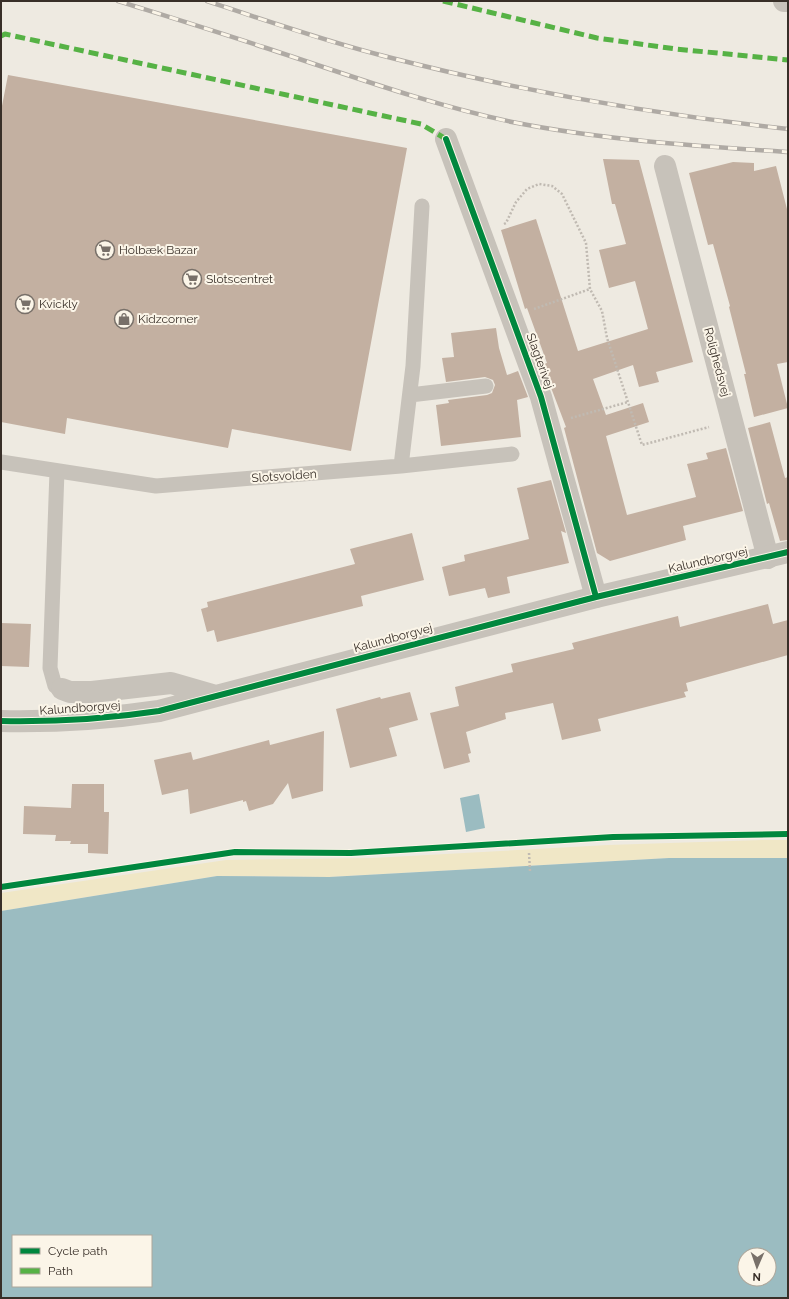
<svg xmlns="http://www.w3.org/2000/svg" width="789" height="1299" viewBox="0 0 789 1299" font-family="Raleway,sans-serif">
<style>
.sand{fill:#f0e7c6}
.water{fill:#9bbcc1;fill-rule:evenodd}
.building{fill:#c3b0a1}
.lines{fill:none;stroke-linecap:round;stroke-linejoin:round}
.path{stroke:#c0bab2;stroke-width:2.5;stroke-dasharray:2 2;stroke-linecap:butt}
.service{stroke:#c7c2ba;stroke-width:15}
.minor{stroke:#c7c2ba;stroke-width:22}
.tertiary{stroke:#c7c2ba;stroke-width:22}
.rail-casing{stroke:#afaaa4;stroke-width:4.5}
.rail{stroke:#fbf5e8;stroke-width:3;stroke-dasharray:9;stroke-linecap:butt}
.quiet{stroke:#56b245;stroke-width:5;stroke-dasharray:10 5;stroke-linecap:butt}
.cycleway-casing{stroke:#fbf5e8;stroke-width:8}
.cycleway{stroke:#00873e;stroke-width:6}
.labels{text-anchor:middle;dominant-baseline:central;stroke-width:4;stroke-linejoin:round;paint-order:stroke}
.poi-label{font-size:12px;fill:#382f28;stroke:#fbf5e8;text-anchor:start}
.street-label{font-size:12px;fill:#382f28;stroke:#fbf5e8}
</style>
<rect width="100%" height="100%" fill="#eeeae1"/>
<!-- sand -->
<path class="sand" d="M762,840h26v18h-119l-340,19 -112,-1 -216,35v-18l225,-33 146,-2 236,-13z"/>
<!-- water -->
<path class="water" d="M479,794l6,34 -19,4 -6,-34z
M669,858h119v440h-787v-387l216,-35 112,1zM13,1236h138v50h-138zM745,1255h24v24h-24z"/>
<!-- building -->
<path class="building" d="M8,75l399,73 -56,303 -119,-22 -4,19 -161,-30 -2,16 -64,-12v-311z
M603,159l36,1 54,202 -37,10 3,10 -20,5 -6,-22 -40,14 13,36 37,-12 6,19 -43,14 21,79 69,-18 -9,-33 21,-5 -2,-6 20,-5 17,63 -60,15 3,14 -76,21 -13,-8 -33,-125 2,-1 -24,-63 5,-1 -20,-55 -2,1 -24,-79 35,-11 42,132 70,-22 -13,-48 -26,7 -10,-38 27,-6 -11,-40h-3z
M733,162l21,1v8l22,-5 12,47v149l-11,2 11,44 -34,9 -10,-43h2l-17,-67 1,-1 -17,-62 -5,1 -19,-72z
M496,328l3,20 8,27 11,-4 10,26 -11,3 4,37 -80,9 -5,-41 13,-2 -1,-3 39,-5 5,-2 3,-8 -2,-5 -8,-3 -39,5 -4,-24 12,-1 -3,-24z
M770,422l15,56 3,-1v63l-8,1 -11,-38 -2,1 -19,-76z
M551,480l15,53 -5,-2 8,32 -62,14 3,16 -22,5 -3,-10 -36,8 -7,-29 23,-6 -1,-6 65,-16 -12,-51z
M412,533l12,47 -63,16 2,10 -146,36 -3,-12 -7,2 -6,-23 7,-2 -1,-5 148,-38 -5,-15z
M768,604l5,20 15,-4v35l-102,28 2,8 -4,1 2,5 -88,22 3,12 -39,9 -9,-37 -48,10 1,6 -40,13 5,21 -3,1 2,8 -26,7 -14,-56 29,-7 -4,-19 58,-15 -2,-8 63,-15 -2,-6 106,-27 2,11z
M1,623l30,1 -2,43 -28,-1z
M410,692l8,28 -29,8 8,28 -47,12 -14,-59 44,-12 1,2z
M324,731l-1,60 -31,8 -4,-16 -15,21 -24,7 -3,-10 -3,1v-2l-53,14 -2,-25 -26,6 -8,-35 37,-8 2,8 76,-20 1,5z
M72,784h32v28h5l-1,42 -20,-1v-9h-18l1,-3h-16l1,-6 -33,-1 1,-28 47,2z"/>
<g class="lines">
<!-- path -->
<path class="path" d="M504,224l2,-1 10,-21 11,-13 12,-5 13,2 10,8 24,49 4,46 12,22 5,27 35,107 67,-18
M534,309l56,-20
M571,418l57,-16
M529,853l1,18"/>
<!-- service -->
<path class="service" d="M410,395l76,-9
M1,462l155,24 245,-20 111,-12
M401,466l12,-100 9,-160
M57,471l-7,197 5,18 7,3"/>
<!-- minor -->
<path class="minor" d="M784,1h4
M446,139l95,258 55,200
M665,166l103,392"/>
<!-- tertiary -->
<path class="tertiary" d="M62,689l8,3h22l79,-9 45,13
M1,721c53,1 105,-2 158,-10l437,-114 192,-45"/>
<defs>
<path id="rail" d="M118,1c48,15 97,30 145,46 83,27 164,57 249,75 91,18 184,24 276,30
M207,1c57,19 115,39 173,54 134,35 271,59 408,74"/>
</defs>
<!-- rail casing -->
<use href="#rail" class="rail-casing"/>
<!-- rail -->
<use href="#rail" class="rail"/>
<!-- quiet -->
<path class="quiet" d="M443,1l154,37 79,11 112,11
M1,36l4,-2 416,90 25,15"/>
<defs>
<path id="cycleway" d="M446,139l95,258 55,200
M1,721c53,1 105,-2 158,-10l437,-114 192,-45
M1,887l234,-35 116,1 262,-16 175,-3"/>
</defs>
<!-- cycleway casing -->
<use href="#cycleway" class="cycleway-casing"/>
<!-- cycleway -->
<use href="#cycleway" class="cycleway"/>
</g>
<!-- icons -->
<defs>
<symbol id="supermarket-ring" viewBox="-11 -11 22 22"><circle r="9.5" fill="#fbf5e8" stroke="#787069" stroke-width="1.5"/><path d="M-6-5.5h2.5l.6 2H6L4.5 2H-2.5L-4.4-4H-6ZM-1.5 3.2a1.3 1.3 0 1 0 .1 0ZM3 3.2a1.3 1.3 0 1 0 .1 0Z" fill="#787069"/></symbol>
<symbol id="shop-ring" viewBox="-11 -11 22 22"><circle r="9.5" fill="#fbf5e8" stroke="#787069" stroke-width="1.5"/><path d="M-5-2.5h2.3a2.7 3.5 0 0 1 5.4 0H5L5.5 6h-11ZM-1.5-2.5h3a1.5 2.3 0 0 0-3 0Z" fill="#787069"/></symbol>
</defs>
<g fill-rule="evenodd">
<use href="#supermarket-ring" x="94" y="239" width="22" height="22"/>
<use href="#supermarket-ring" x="181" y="268" width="22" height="22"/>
<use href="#supermarket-ring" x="14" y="293" width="22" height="22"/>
<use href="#shop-ring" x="113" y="308" width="22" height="22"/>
</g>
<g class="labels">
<!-- poi labels -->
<g class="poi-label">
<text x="119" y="250">Holbæk Bazar</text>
<text x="206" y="279">Slotscentret</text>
<text x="39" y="304">Kvickly</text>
<text x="138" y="319">Kidzcorner</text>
</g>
<!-- street labels -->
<g class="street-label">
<text transform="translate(540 361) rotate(70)">Slagterivej</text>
<text transform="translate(717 362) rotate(75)">Rolighedsvej</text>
<text transform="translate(284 476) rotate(-4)">Slotsvolden</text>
<text transform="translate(708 560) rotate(-13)">Kalundborgvej</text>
<text transform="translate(393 638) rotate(-15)">Kalundborgvej</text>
<text transform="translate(80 708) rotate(-4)">Kalundborgvej</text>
</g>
</g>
<!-- border -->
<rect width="789" height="1299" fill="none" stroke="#382f28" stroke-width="4"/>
<!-- legend -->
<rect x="12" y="1235" width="140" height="52" fill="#fbf5e8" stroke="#ada69b"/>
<rect x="20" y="1248" width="20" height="6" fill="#00873e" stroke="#ada69b"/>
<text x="48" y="1255" font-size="12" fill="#382f28">Cycle path</text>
<rect x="20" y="1268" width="20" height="6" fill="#56b245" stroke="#ada69b"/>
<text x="48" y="1275" font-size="12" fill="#382f28">Path</text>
<!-- north arrow -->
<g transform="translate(757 1267) rotate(182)"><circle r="19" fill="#fbf5e8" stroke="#ada69b"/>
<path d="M0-3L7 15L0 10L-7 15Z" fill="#787069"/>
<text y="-6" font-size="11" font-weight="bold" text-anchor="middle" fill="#382f28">N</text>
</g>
</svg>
